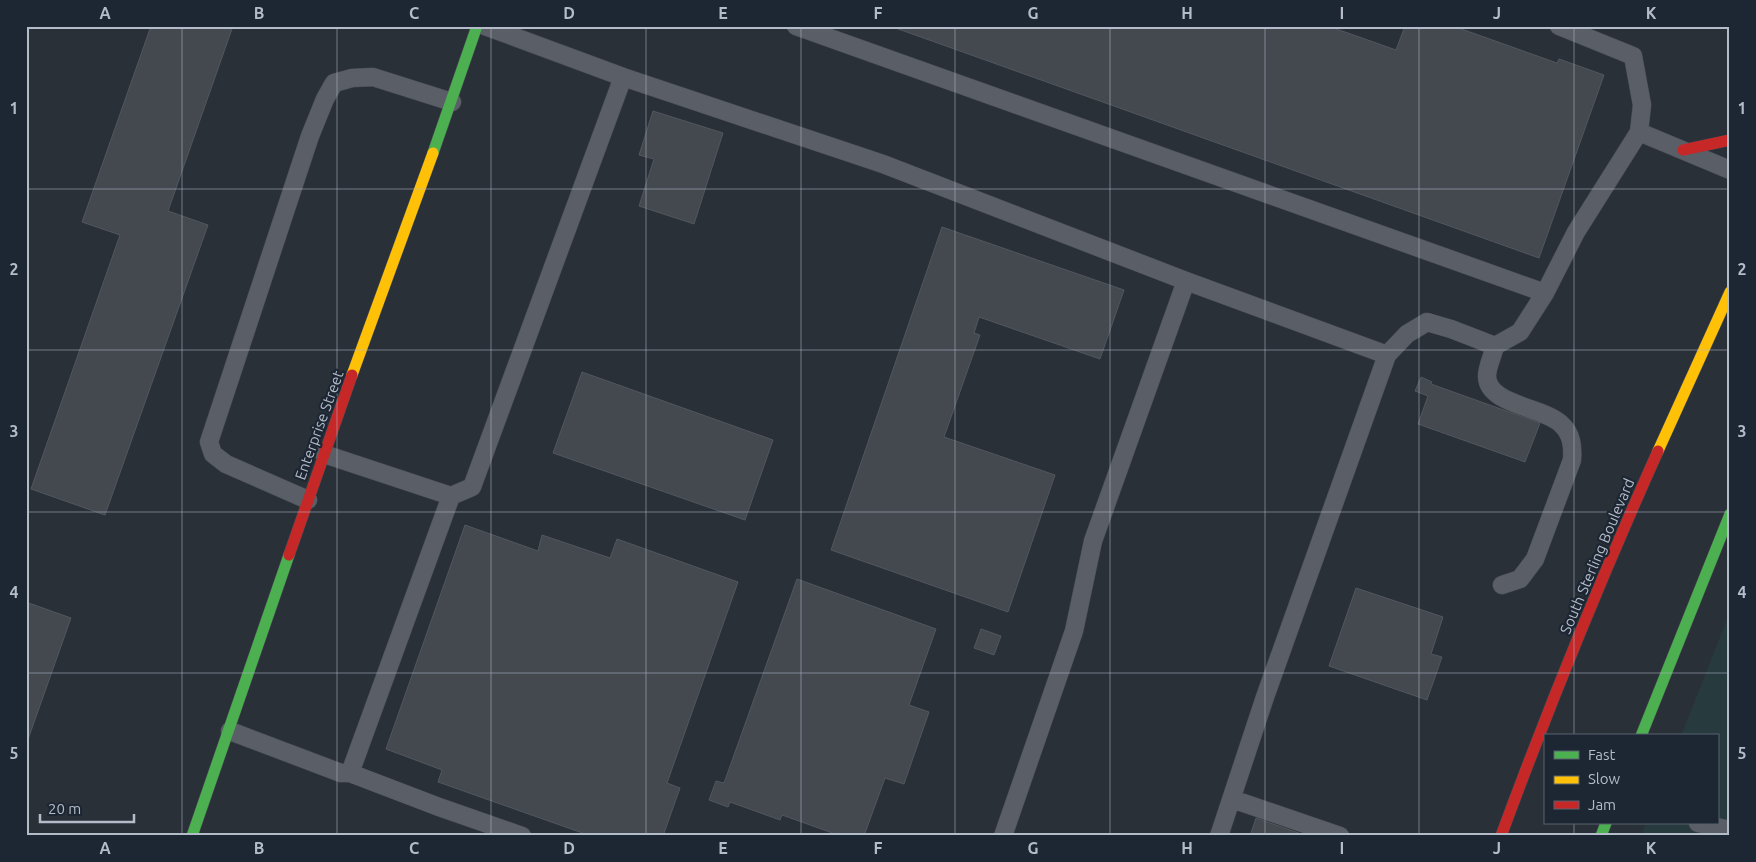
<svg xmlns="http://www.w3.org/2000/svg" width="1756" height="862" viewBox="0 0 1756 862" font-family="Ubuntu,sans-serif">
<style>
.green{fill:#273a3e}
.building{fill:#444950;stroke:#52575f}
.lines{fill:none;stroke-linecap:round;stroke-linejoin:round}
.lane-casing{stroke:#484c53;stroke-width:19}
.fast-casing{stroke:#484c53;stroke-width:12}
.slow-casing{stroke:#484c53;stroke-width:12}
.jam-casing{stroke:#484c53;stroke-width:12}
.lane{stroke:#5a5e66;stroke-width:18}
.fast{stroke:#4caf50;stroke-width:11}
.slow{stroke:#ffc107;stroke-width:11}
.jam{stroke:#c62828;stroke-width:11}
.grid{fill:none;stroke:#b4bcc9;stroke-width:1;stroke-opacity:0.55}
.labels{text-anchor:middle;dominant-baseline:central;stroke-width:4.5;stroke-linejoin:round;paint-order:stroke}
.street-label{font-size:15px;fill:#b4bcc9;stroke:#1d2633}
.neatline{fill:none;stroke:#b4bcc9;stroke-width:2}
.grid-label{font-size:16px;text-anchor:middle;font-weight:bold;fill:#b4bcc9}
</style>
<rect width="100%" height="100%" fill="#2a3038"/>
<!-- green -->
<path class="green" d="M1730,612v224h-89l5,-13h71v-87h-36z"/>
<!-- building -->
<path class="building" d="M151,26h82l-65,185 40,14 -103,290 -74,-26 89,-254 -38,-13z
M890,26h438l68,24 9,-24h48l104,37 2,-4 45,16 -65,183z
M653,111l70,22 -29,91 -55,-18 15,-47 -15,-4z
M942,227l182,63 -24,69 -121,-42 -5,16 6,2 -36,102 111,38 -47,137 -177,-62z
M582,372l191,68 -28,80 -192,-67z
M1421,377l11,5 -1,2 109,39 -15,39 -107,-38 10,-28 -13,-5z
M465,525l73,26 4,-16 68,23 7,-19 121,43 -71,201 13,5 -17,48h-72l-153,-54 4,-12 -56,-21z
M797,579l139,50 -27,76 20,7 -25,72 -19,-6 -21,58h-23l-59,-21 -2,5 -50,-18 -2,5 -19,-7 7,-19 8,2z
M1356,588l87,29 -12,37 11,3 -15,43 -98,-34z
M26,602l45,16 -45,127z
M981,629l20,7 -7,19 -20,-7z
M1256,818l51,18h-57z"/>
<g class="lines">
<defs>
<path id="lane" d="M485,26l138,51 260,87 303,117 201,74 -122,342 -46,139
M796,26l749,267
M1559,26l74,30 9,49 -3,27 91,38
M1495,346c-2,9 -8,21 -8,30 0,29 57,31 74,48 11,10 12,23 11,36l-37,99 -15,20 -18,6
M1387,355l20,-21 20,-12 24,7 44,17 25,-14 25,-39 31,-61 63,-100
M324,454l127,42 21,-9 151,-410
M308,500l-82,-36 -13,-10 -4,-12 101,-306 15,-37 9,-16 18,-5 21,-1 79,25
M230,731l111,42h9l89,34 83,29
M350,773l101,-277
M1232,799l108,37
M1698,823l32,7
M1003,836l71,-205 19,-90 93,-260"/>
<path id="fast" d="M433,153l44,-127
M1641,736l89,-222
M192,836l97,-281
M1601,836l5,-13"/>
<path id="slow" d="M352,375l81,-222
M1658,451l72,-159"/>
<path id="jam" d="M1683,150l47,-10
M289,555l63,-180
M1501,836c48,-130 100,-258 157,-385"/>
</defs>
<!-- lane casing -->
<use href="#lane" class="lane-casing"/>
<!-- fast casing -->
<use href="#fast" class="fast-casing"/>
<!-- slow casing -->
<use href="#slow" class="slow-casing"/>
<!-- jam casing -->
<use href="#jam" class="jam-casing"/>
<!-- lane -->
<use href="#lane" class="lane"/>
<!-- fast -->
<use href="#fast" class="fast"/>
<!-- slow -->
<use href="#slow" class="slow"/>
<!-- jam -->
<use href="#jam" class="jam"/>
</g>
<!-- grid -->
<path class="grid" d="M182,26v810M337,26v810M491,26v810M646,26v810M801,26v810M955,26v810M1110,26v810M1265,26v810M1419,26v810M1574,26v710M26,189h1704M26,350h1704M26,512h1704M26,673h1704M1574,823v13"/>
<g class="labels">
<!-- street labels -->
<g class="street-label">
<text transform="translate(319 425) rotate(-70)">Enterprise Street</text>
<text transform="translate(1597 556) rotate(-67)">South Sterling Boulevard</text>
</g>
</g>
<!-- border -->
<rect width="1756" height="862" fill="none" stroke="#1d2633" stroke-width="55"/>
<!-- legend -->
<rect x="1544" y="734" width="175" height="90" fill="#1d2633" stroke="#59626f"/>
<rect x="1554" y="751" width="25" height="8" fill="#4caf50" stroke="#59626f"/>
<text x="1588" y="760" font-size="15" fill="#b4bcc9">Fast</text>
<rect x="1554" y="776" width="25" height="8" fill="#ffc107" stroke="#59626f"/>
<text x="1588" y="784" font-size="15" fill="#b4bcc9">Slow</text>
<rect x="1554" y="801" width="25" height="8" fill="#c62828" stroke="#59626f"/>
<text x="1588" y="810" font-size="15" fill="#b4bcc9">Jam</text>
<!-- scale -->
<path d="M40 814v8h94v-8" fill="none" stroke="#b4bcc9" stroke-width="2.5"/>
<text x="48" y="814" font-size="15" fill="#b4bcc9" stroke="#1d2633" stroke-width="4" paint-order="stroke">20 m</text>
<rect x="28" y="28" width="1700" height="806" class="neatline"/>
<g class="grid-label">
<text x="105" y="19">A</text>
<text x="259" y="19">B</text>
<text x="414" y="19">C</text>
<text x="569" y="19">D</text>
<text x="723" y="19">E</text>
<text x="878" y="19">F</text>
<text x="1033" y="19">G</text>
<text x="1187" y="19">H</text>
<text x="1342" y="19">I</text>
<text x="1497" y="19">J</text>
<text x="1651" y="19">K</text>
<text x="14" y="114">1</text>
<text x="1742" y="114">1</text>
<text x="14" y="275">2</text>
<text x="1742" y="275">2</text>
<text x="14" y="437">3</text>
<text x="1742" y="437">3</text>
<text x="14" y="598">4</text>
<text x="1742" y="598">4</text>
<text x="14" y="759">5</text>
<text x="1742" y="759">5</text>
<text x="105" y="854">A</text>
<text x="259" y="854">B</text>
<text x="414" y="854">C</text>
<text x="569" y="854">D</text>
<text x="723" y="854">E</text>
<text x="878" y="854">F</text>
<text x="1033" y="854">G</text>
<text x="1187" y="854">H</text>
<text x="1342" y="854">I</text>
<text x="1497" y="854">J</text>
<text x="1651" y="854">K</text>
</g>
</svg>
